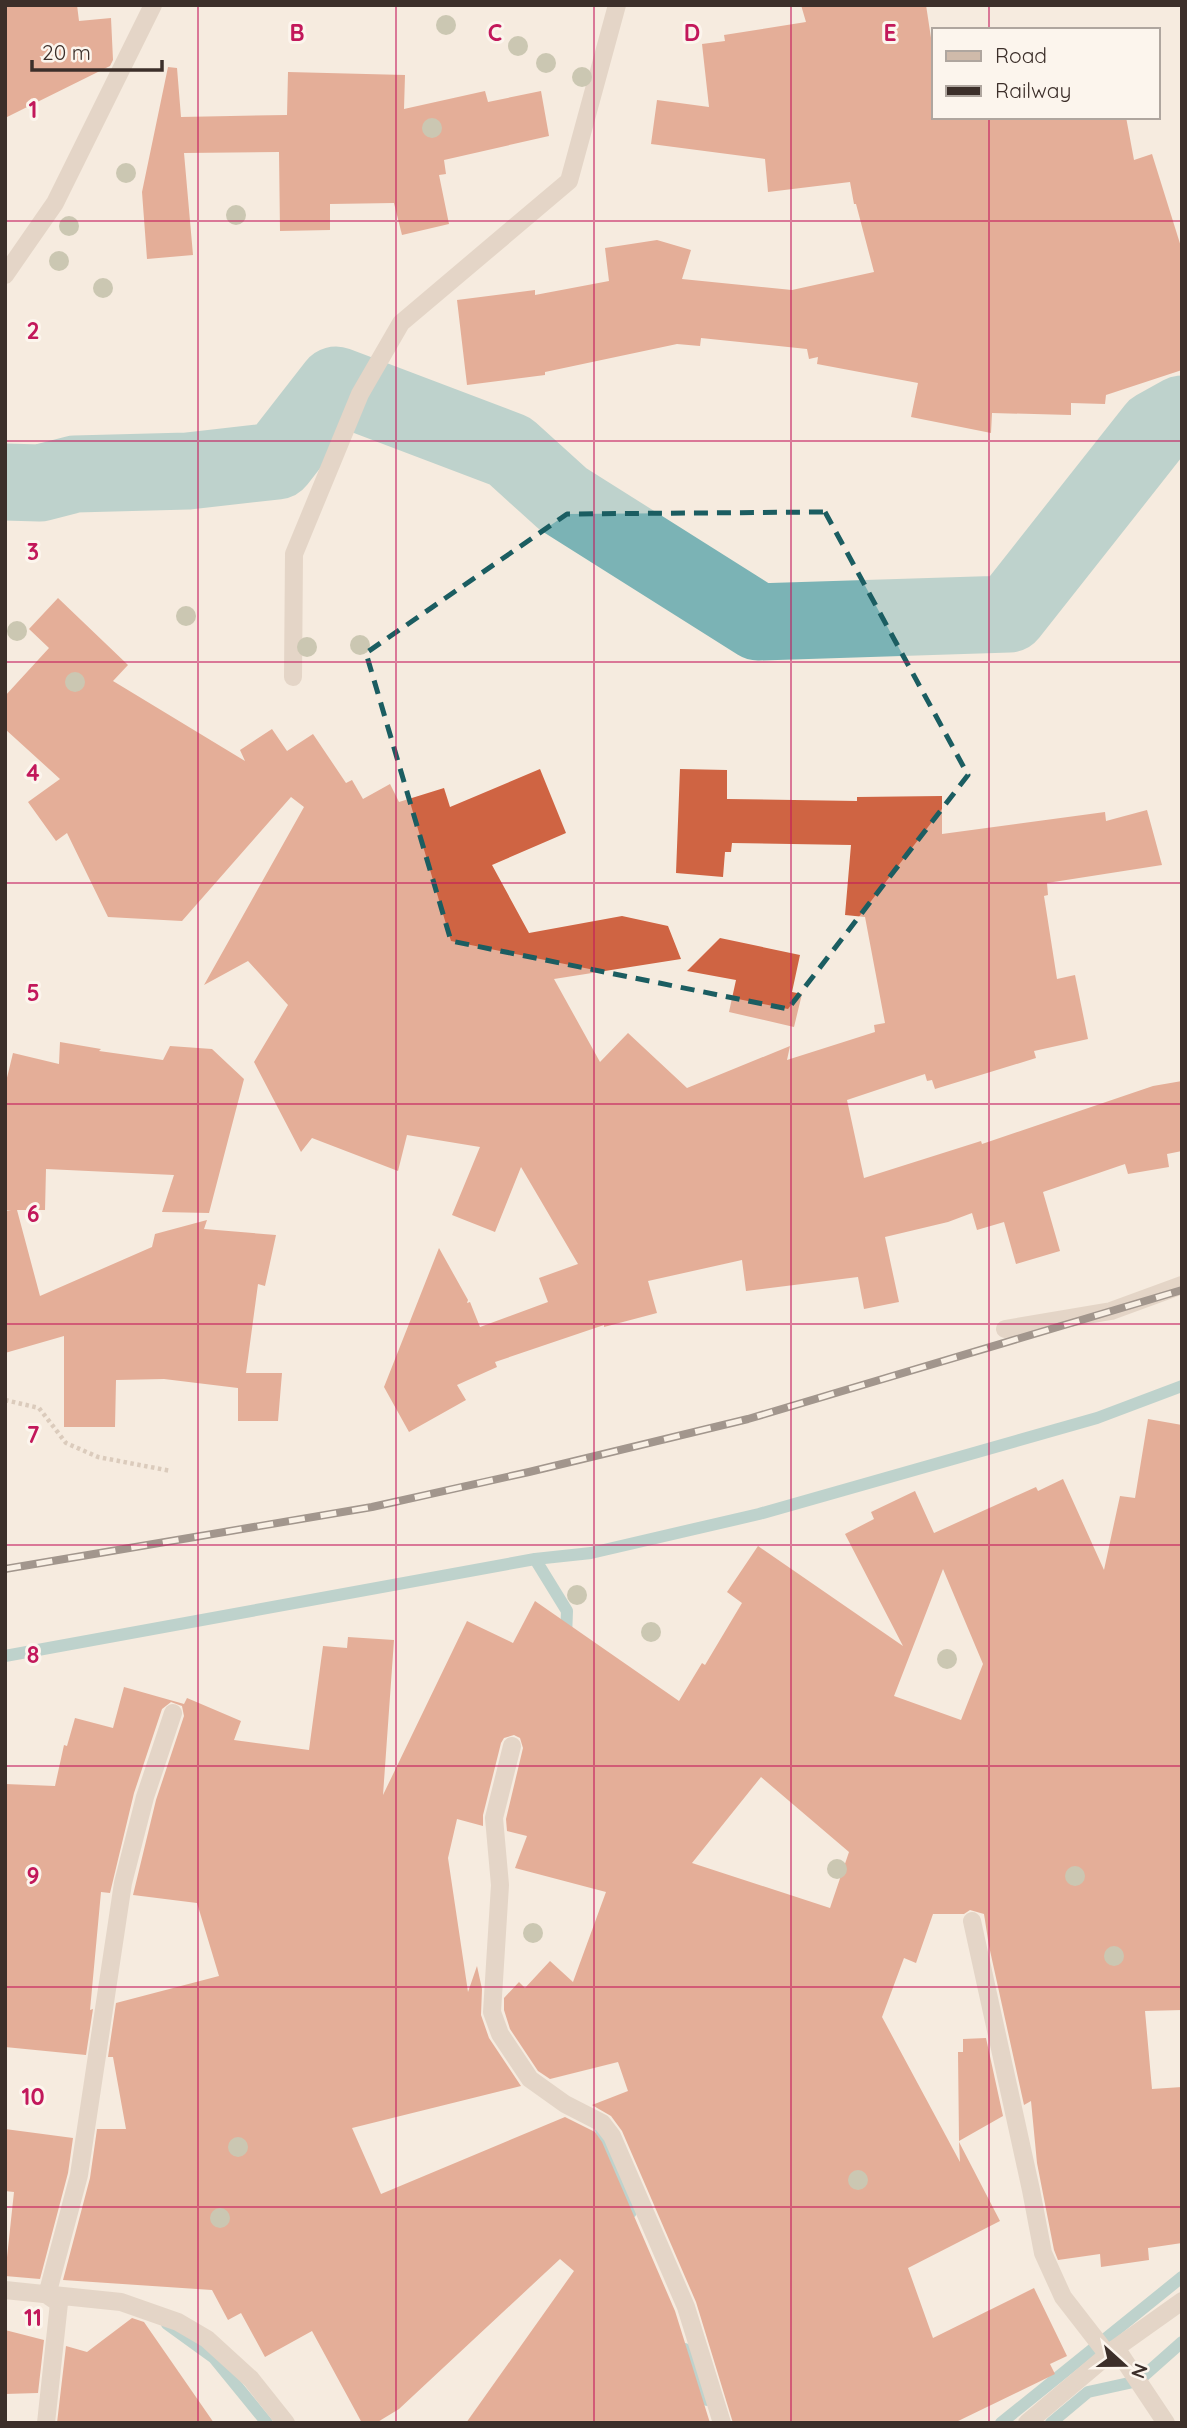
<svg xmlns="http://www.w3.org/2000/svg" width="1187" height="2428" viewBox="0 0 1187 2428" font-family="Quicksand,sans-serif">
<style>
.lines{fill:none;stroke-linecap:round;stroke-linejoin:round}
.stream{stroke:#7bb3b5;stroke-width:12}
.river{stroke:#7bb3b5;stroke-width:77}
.building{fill:#cf6443;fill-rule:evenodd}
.path{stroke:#bba493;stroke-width:4.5;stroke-dasharray:3.5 3.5;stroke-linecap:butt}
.minor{stroke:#cfbaaa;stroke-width:18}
.rail-casing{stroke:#3c2f2a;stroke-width:8}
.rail{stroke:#fcf5ed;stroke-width:5;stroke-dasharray:16;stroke-linecap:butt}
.tree{fill:#989c7c}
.marked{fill:none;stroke:#1b5d61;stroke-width:5;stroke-dasharray:14 9;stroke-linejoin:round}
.grid{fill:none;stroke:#c2185b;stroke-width:2;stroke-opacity:0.55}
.grid-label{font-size:23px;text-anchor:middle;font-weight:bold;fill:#c2185b;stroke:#fcf5ed;stroke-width:6;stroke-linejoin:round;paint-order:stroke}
</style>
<rect width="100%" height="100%" fill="#f5ebdf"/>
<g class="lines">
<!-- stream -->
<path class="stream" d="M535,1559l32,52 -1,26
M5,1656l530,-97 56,-6 168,-39 338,-96 85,-32
M601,2130l30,82
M167,2324l47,34 53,65
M685,2349l22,51
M1001,2423l181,-146
M1051,2423l37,-31 50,-11 44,-39"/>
<!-- river -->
<path class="river" d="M5,482l35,1 35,-9 113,-3 89,-10 59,-76 174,66 53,48 195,123 251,-8 146,-185 27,-15"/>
</g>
<!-- building -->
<path class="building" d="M5,5h72l2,16 32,-3 2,42 -3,6 -105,52z
M801,5h125l7,46v66h193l8,43 18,-6 30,96v120l-76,25 -1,9 -34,-1v12l-79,-2 -1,20 -80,-16 7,-34 -101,-19 1,-7 -9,2 -2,-10 -106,-11 -1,8 -23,-2 -132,28v3l-78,10 -10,-85 78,-10v5l74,-14 -4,-33 52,-8 34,10 -9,29 110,11 82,-18 -18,-68h-2l-4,-22 -82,10 -3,-33 -114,-15 6,-44 52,7 -7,-63 23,-3 -1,-6 82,-13z
M168,67l9,1 4,49 106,-2 1,-43 117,3 -1,34 81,-18 3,11 53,-11 8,45 -105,24 2,14 -7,1 10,49 -47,11 -8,-32 -64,1v26l-50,1 -1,-79 -95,1 9,102 -46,4 -5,-67z
M58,598l70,67 -15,16 132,80 -5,-11 32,-21 15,22 26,-17 33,49 6,-3 11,19 27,-15 9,18 45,-14 6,19 90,-38 26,64 -74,32 37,68 93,-17 46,10 13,33 -127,20 46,83 28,-29 59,55 103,-42 -3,14 88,-28 -1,-7 11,-2 -20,-106 -20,-2 6,-70 -119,-2 -1,9h-6l-2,25 -47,-4 4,-104 47,1v29l130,2v-4l85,-1v38l163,-22 1,9 41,-11 15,55 -115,18 1,12 -4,1 13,83 18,-4 13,64 -54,12 2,7 -101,31 -3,-9 -5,1 -2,-7 -78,26 17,78 117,-37 1,3 171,-58 29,-5v70l-15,3 2,13 -41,7 -3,-10 -82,28 17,59 -44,13 -12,-42 -27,8 -5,-17 -24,9 -63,15 14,65 -35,7 -6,-32 -112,14 -4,-31 -94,21 9,32 -53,14v-2l-109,37 2,5 -40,18 9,15 -57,32 -25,-45 55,-139 29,52 -1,3 3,-1 10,25 68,-25 -9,-24 39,-14 -57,-97 -26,65 -43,-17 28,-68 -73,-12 -9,36 -86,-33 -11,14 -47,-90 34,-57 -40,-44 -44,24 100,-178 -13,-10 -109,124 -74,-4 -41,-84 -11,8 -28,-39 32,-23 -55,-50v-33l44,-48 -20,-19z
M720,938l80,17 -8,37 10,2 -8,33 -65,-15 7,-32 -49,-9z
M60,1042l41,7 -2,2 64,9 7,-14 42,3 32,30 -35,134 -47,-1 12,-37 -128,-6 -1,41h-28l23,86 112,-49 3,-13 52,-14 -3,9 72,6 -11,51 -7,-2 -12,89h36l-4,48h-40v-33l-74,-9 -48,1 -1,47h-51v-91l-59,17v-142l6,-1h-6v-124l8,-33 46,11z
M1148,1419l34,6v585l-37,1 7,78 30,-2v156l-34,5 1,12 -48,7 -1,-13 -42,6 -4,-10 -17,-87 -6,-62 -7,4 -35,-159 -5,-32 -14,-4 -6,4h-31l-17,49 -12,-5 -22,59 78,145 -1,-20 41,79 -92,47 25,70 101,-50 33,68 -17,8 5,10 -101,49h-221l-37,-121 -74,-171 -11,-15 -19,-11 36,-14 -10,-29 -68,17 -12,-8 -28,-42 -6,-19v-12l15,-16 6,6 25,-27 23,21 33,-90 -91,-24 12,-32 -20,-5 -1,-12 17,-71 -3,-10 -6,-3 -10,3 -3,5 -18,72v11l-26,-7 -9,39 20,134 9,-26 5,23 -1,26 8,23 32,48 -169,42 29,66 184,-77 30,15 7,10 73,169 35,112h-244l108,-152 -14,-12 -161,150 -23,14h-14l-50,-92 -47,26 -24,-44 -13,7 -16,-30 -149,-10 27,-102 7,-49h29l-13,-72h-5l8,-54 103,-27 -22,-73 -64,-8 23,-95 28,-84 -2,-10 -11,-4 -9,7 -28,84 -24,100 -9,-1 -11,118 3,-1 -7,46 -81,-8v-263l50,2 9,-41 3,1 8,-28 38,10 11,-41 60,17 3,-6 54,23 -7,19 75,10 14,-104 24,2 1,-11 46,3 -11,155 84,-174 46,22 22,-42 144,100 23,-38 3,2 37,-62 -15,-11 31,-46 145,100 -58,-112 29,-15 -3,-7 44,-21 19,42 102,-46 2,4 25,-12 41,91 16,-74 15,2zM943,1569l40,95 -22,56 -67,-24zM761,1777l88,75 -19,56 -138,-45z
M986,2038l17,78 -44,25 -1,-89h5v-13z
M5,2129l68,9 -5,35 -28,106 -35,-3 9,-84 -9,-1z
M132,2318l12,4 70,101h-157l9,-77 21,6z
M5,2330l39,10 -6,53 -33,1z"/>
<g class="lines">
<!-- path -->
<path class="path" d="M5,1400l34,8 27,35 32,14 73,14"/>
<!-- minor -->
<path class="minor" d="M5,275l50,-72 98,-198
M293,677l1,-123 66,-160 41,-71 168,-142 48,-176
M1005,1329l106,-18 71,-26
M512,1746l-18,72 6,67 -8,127 8,22 30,45 35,25 37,19 10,13 74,171 36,116
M972,1921l59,269 12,63 20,44 45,58
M5,2290l116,12 57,20 29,17 44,40 35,44
M1116,2348l50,75
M46,2423l13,-120 -12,-8 32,-120 44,-292 22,-86 28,-84
M1027,2423l89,-75 66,-47"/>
<defs>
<path id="rail" d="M5,1569l367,-62 157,-35 219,-53 434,-129"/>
</defs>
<!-- rail casing -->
<use href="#rail" class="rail-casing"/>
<!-- rail -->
<use href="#rail" class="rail"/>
</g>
<!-- trees -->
<g class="tree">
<circle cx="446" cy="25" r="10"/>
<circle cx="518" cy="46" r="10"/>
<circle cx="546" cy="63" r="10"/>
<circle cx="582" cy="77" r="10"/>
<circle cx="432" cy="128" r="10"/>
<circle cx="126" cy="173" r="10"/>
<circle cx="236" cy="215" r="10"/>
<circle cx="69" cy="226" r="10"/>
<circle cx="59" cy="261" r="10"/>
<circle cx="103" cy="288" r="10"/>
<circle cx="186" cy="616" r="10"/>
<circle cx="17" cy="631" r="10"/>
<circle cx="360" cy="645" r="10"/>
<circle cx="307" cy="647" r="10"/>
<circle cx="75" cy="682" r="10"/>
<circle cx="577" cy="1595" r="10"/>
<circle cx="651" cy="1632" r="10"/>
<circle cx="947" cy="1659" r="10"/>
<circle cx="837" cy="1869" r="10"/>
<circle cx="1075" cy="1876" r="10"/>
<circle cx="533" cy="1933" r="10"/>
<circle cx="1114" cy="1956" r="10"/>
<circle cx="238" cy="2147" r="10"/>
<circle cx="858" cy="2180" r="10"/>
<circle cx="220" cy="2218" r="10"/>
</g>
<!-- marked area -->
<path d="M0 0H1187V2428H0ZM825,512l143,263 -180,234 -337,-68 -85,-288 201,-139z" fill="#f5ebdf" fill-opacity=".55" fill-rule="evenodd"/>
<path class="marked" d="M825,512l143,263 -180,234 -337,-68 -85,-288 201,-139z"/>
<!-- grid -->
<path class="grid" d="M198,5v2418M396,5v2418M594,5v2418M791,5v2418M989,5v25M989,117v2306M5,221h1177M5,441h1177M5,662h1177M5,883h1177M5,1104h1177M5,1324h1177M5,1545h1177M5,1766h1177M5,1987h1177M5,2207h1177"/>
<g class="grid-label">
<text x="297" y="41">B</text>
<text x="495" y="41">C</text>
<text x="692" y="41">D</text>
<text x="890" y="41">E</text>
<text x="33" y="118">1</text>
<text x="33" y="339">2</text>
<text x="33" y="560">3</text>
<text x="33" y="781">4</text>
<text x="33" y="1001">5</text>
<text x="33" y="1222">6</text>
<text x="33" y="1443">7</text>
<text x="33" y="1663">8</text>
<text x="33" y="1884">9</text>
<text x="33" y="2105">10</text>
<text x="33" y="2326">11</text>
</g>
<!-- border -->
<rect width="1187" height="2428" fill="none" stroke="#3c2f2a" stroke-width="14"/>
<!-- legend -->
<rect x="932" y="28" width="228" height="91" fill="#fcf5ed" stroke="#afa69f" stroke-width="2"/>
<rect x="946" y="51" width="35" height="10" fill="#cfbaaa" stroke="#afa69f" stroke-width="2"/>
<text x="995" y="63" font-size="21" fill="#3c2f2a">Road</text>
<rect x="946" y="86" width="35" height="10" fill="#3c2f2a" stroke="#afa69f" stroke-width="2"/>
<text x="995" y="98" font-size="21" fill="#3c2f2a">Railway</text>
<!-- north arrow -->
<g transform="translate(1124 2365) rotate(111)" stroke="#fcf5ed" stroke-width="5" paint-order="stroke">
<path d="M0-5L12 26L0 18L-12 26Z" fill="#3c2f2a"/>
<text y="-10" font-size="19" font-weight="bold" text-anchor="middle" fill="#3c2f2a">N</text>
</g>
<!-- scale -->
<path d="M32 60v10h130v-10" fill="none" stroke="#3c2f2a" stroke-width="3.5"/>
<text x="42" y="60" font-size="21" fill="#3c2f2a" stroke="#fcf5ed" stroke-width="5" paint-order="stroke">20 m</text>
</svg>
